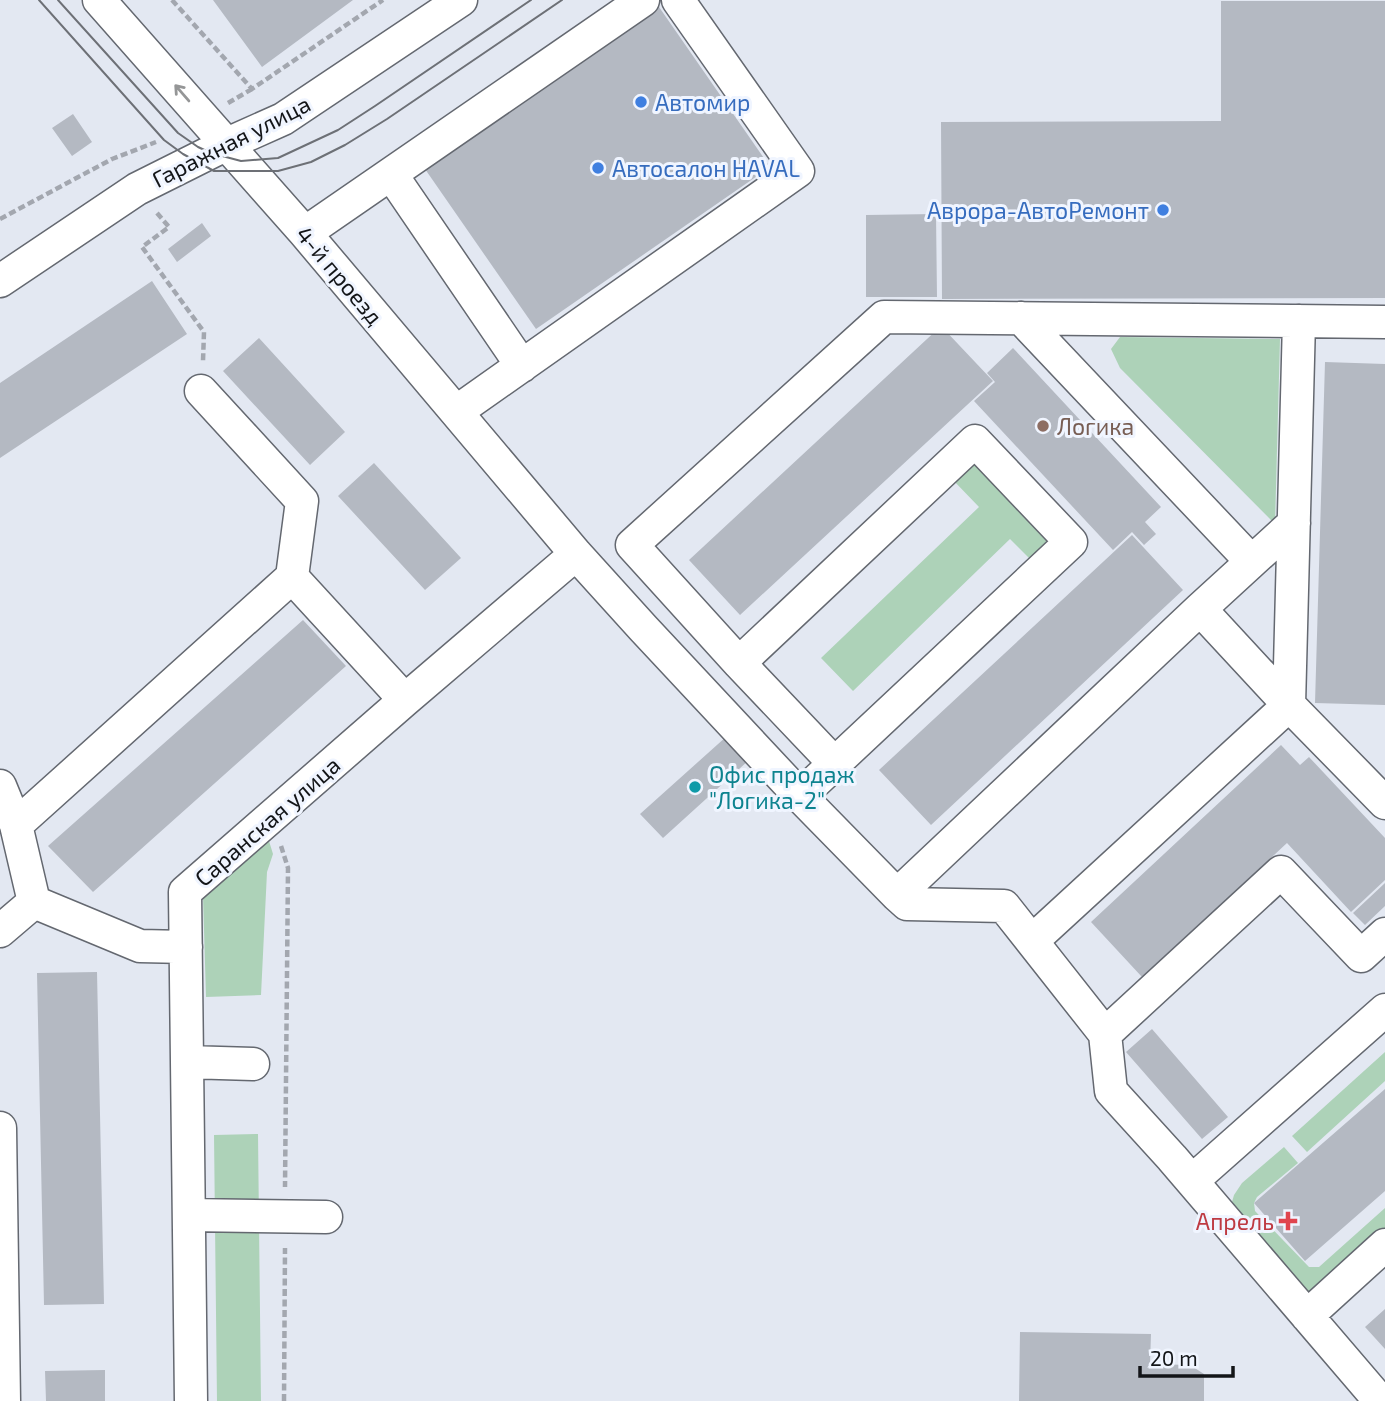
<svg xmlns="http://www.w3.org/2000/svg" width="1385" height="1401" viewBox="0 0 1385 1401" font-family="'Exo 2',sans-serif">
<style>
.green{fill:#add2b8}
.building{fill:#b4b9c2}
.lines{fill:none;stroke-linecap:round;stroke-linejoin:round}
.minor-casing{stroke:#646870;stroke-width:35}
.path{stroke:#a3a7af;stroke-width:4.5;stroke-dasharray:7 3.5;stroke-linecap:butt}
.minor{stroke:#fff;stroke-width:32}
.tram{stroke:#6d7076;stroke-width:2}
.oneway{stroke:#959697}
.shop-dot{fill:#3f7fe0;stroke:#f0f5ff;stroke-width:2.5}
.education-dot{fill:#8d6e63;stroke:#f0f5ff;stroke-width:2.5}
.culture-dot{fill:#0f9aa8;stroke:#f0f5ff;stroke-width:2.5}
.health-dot{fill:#e0444e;stroke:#f0f5ff;stroke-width:2.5}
.labels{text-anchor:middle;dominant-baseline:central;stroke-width:6;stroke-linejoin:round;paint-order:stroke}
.shop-label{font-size:23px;fill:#366cbe;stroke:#f0f5ff;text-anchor:start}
.street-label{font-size:23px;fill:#131518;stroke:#f0f5ff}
.education-label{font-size:23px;fill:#785e54;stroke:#f0f5ff;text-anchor:start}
.culture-label{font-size:23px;fill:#0d838f;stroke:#f0f5ff;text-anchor:start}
.health-label{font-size:23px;fill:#be3a42;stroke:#f0f5ff;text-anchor:end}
</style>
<rect width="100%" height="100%" fill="#e3e8f2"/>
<!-- green -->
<path class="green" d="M1120,337l160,2 -5,185 -155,-156 -9,-19z
M973,452l86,81 -27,28 -22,-22 -157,152 -32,-33 158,-151 -27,-28z
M269,841l4,13 -6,18 -6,123 -55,2 -3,-101z
M1385,1052v29l-78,71 -15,-16z
M258,1134l3,267h-44l-3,-266z
M1284,1147l14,16 -41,34 -3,6 1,8 54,56h10l66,-59v25l-67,60 -15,2 -73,-86 4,-14 8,-12z"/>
<!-- building -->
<path class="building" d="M213,0h140l-91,67z
M1221,1h164v297l-443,1 -1,-177 280,-1z
M659,7l111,160 -234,162 -111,-160z
M73,114l19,28 -20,14 -20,-28z
M936,214l1,83h-71v-82z
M202,223l9,13 -34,26 -9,-13z
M152,281l35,53 -187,124v-75z
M941,326l52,55 -253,234 -51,-55z
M259,338l86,94 -35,33 -87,-94z
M1013,348l148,159 -16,15 11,12 -12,11 -12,-13 -19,18 -139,-149 21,-19 -8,-9z
M1325,362l60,2v341l-70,-2z
M374,463l87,95 -36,32 -87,-94z
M1132,535l51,55 -252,235 -52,-55z
M303,620l43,46 -253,226 -45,-46z
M727,736l22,24 -86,78 -23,-24z
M1281,745l19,20 9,-8 76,81v42l-34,32 -64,-69 -145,134 -51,-55z
M1385,883v23l-20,19 -12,-12z
M97,972l7,332 -60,1 -7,-332z
M1152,1029l76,88 -26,22 -76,-87z
M1385,1089v102l-80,70 -51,-58z
M1385,1309v40l-20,-22z
M1020,1332l131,2 -1,30 40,1 14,9v27h-185z
M105,1370v31h-59l-1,-30z"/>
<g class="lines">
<defs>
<path id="minor" d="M99,0l206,233 271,321 67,74 157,168 97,99 10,9 97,2 101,128 6,57 61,67 208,243
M391,174l131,192
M305,233l338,-233
M0,281l137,-92 90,-45 56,-25 178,-119
M1021,318l230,243
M201,391l101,110 -10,76
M456,412l342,-241 -120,-171
M1200,609l89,96 96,98
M739,663l236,-222 96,101 -271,254
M835,764l-96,-101 -107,-118 252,-228 501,5
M0,786l16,39 18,77 106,44 46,1
M16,825l276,-248 113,123
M897,895l303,-286 94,-86
M0,931l34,-29
M1032,941l257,-236 10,-384
M1105,1034l176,-162 80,84 24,-22
M187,1062l66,2
M0,1128l4,273
M1192,1181l193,-171
M189,1215l137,2
M1307,1316l78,-71
M191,1401l-6,-509 220,-192 171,-146"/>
</defs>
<!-- minor casing -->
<use href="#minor" class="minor-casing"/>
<!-- path -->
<path class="path" d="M172,0l80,89 131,-89
M228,103l24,-14
M157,213l12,14 -27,20 62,85 -1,29
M0,219l112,-60 44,-17
M281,846l7,22 -3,319
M284,1401l1,-153"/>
<!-- minor -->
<use href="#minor" class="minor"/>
<!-- tram -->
<path class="tram" d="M39,0l125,140 19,14 31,17h64l33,-9 34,-17 42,-26 175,-119
M58,0l120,133 20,14 13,6 30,8 37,-3 60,-28 37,-24 156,-106"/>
</g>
<!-- one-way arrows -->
<defs><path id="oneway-shaft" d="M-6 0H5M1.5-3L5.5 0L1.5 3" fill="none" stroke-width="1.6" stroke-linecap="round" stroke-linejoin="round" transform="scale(1.75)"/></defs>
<use class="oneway" href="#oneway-shaft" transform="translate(182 93) rotate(-131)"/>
<!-- markers -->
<g class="shop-dot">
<circle cx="641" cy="102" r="7"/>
<circle cx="598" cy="168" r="7"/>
<circle cx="1163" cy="210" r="7"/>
</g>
<circle class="education-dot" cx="1043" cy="426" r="7"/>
<circle class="culture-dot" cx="695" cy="787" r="7"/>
<path class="health-dot" d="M1284.5 1210.5h7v7h7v7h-7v7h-7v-7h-7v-7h7z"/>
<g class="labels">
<!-- shop labels -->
<g class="shop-label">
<text x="655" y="102">Автомир</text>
<text x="612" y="168">Автосалон HAVAL</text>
<text x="1149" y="210" text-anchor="end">Аврора-АвтоРемонт</text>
</g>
<!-- street labels -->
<g class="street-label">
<text transform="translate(231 141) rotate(-27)">Гаражная улица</text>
<text transform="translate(340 275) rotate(50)">4-й проезд</text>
<text transform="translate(267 821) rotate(-41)">Саранская улица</text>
</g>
<!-- education labels -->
<g class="education-label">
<text x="1057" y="426">Логика</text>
</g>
<!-- culture labels -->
<g class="culture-label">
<text x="709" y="774">Офис продаж<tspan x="709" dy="26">"Логика-2"</tspan></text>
</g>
<!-- health labels -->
<g class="health-label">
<text x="1274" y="1221">Апрель</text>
</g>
</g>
<!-- scale -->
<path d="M1140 1366v10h93v-10" fill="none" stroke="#131518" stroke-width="3.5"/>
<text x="1150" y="1366" font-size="21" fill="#131518" stroke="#f0f5ff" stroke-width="5" paint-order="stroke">20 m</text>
</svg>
